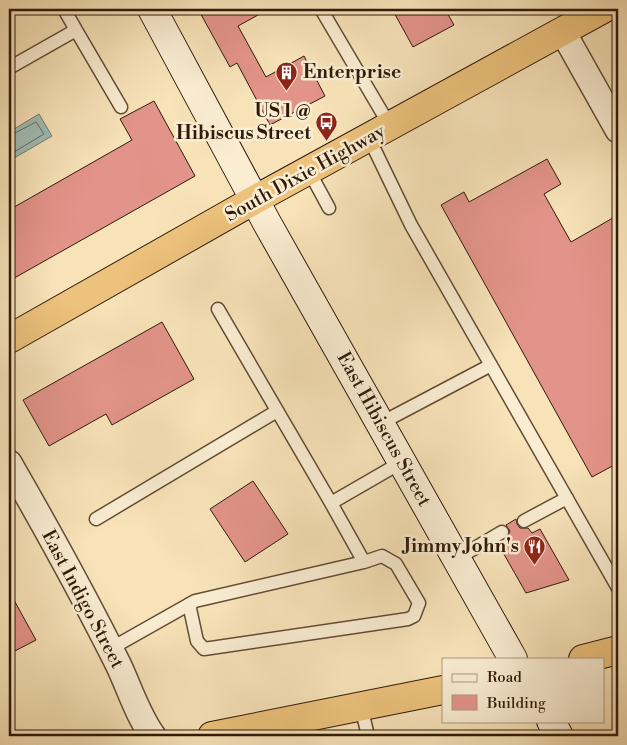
<svg xmlns="http://www.w3.org/2000/svg" width="627" height="745" viewBox="0 0 627 745" font-family="'Libre Bodoni',serif">
<style>
.water{fill:#9fbdb5;stroke:#727c71}
.lines{fill:none;stroke-linecap:round;stroke-linejoin:round}
.shore{stroke:#676c60;stroke-width:1}
.building{fill:#e3948a;stroke:#2f1a0a}
.lane-casing{stroke:#614c36;stroke-width:15}
.street-casing{stroke:#614c36;stroke-width:28}
.secondary-casing{stroke:#2f1a0a;stroke-width:30}
.highway-casing{stroke:#2f1a0a;stroke-width:30}
.lane{stroke:#faedd2;stroke-width:12}
.street{stroke:#faedd2;stroke-width:25}
.secondary{stroke:#faedd2;stroke-width:28}
.highway{stroke:#ecc27c;stroke-width:28}
.labels{text-anchor:middle;dominant-baseline:central;stroke-width:5;stroke-linejoin:round;paint-order:stroke}
.poi-label{font-size:19px;font-weight:bold;fill:#2f1a0a;stroke:#faedd2;text-anchor:end}
.street-label{font-size:19px;fill:#2f1a0a;stroke:#faedd2}
</style>
<rect width="100%" height="100%" fill="#f8e3b9"/>
<filter id="stains"><feTurbulence type="fractalNoise" baseFrequency=".004" numOctaves="4"/><feColorMatrix values="0 0 0 0 .2 0 0 0 0 .09 0 0 0 0 .02 0 0 0 .5 -.17"/></filter>
<radialGradient id="worn" r=".72"><stop offset=".6" stop-color="#630" stop-opacity="0"/><stop offset="1" stop-color="#630" stop-opacity=".3"/></radialGradient>
<!-- water -->
<path class="water" d="M39,114l13,22 -43,25v-29z"/>
<g class="lines">
<!-- shore -->
<path class="shore" d="M9,136l27,-14 8,12 -35,21"/>
</g>
<!-- building -->
<path class="building" d="M198,9h71l-31,17 28,51 38,-21 21,40 -55,29 -33,-62 -7,4z
M392,9h53l9,16 -41,22z
M154,101l41,75 -186,105v-71l123,-70 -12,-21z
M547,159l14,25 -17,10 27,48 47,-27v248l-26,14 -151,-272 23,-13 5,10z
M162,322l32,57 -82,46 -6,-11 -57,32 -26,-46z
M253,481l35,53 -43,28 -35,-53z
M516,519l1,5 3,4h8l4,5 8,-4 29,51 -43,13 -25,-44 8,-4 -3,-6 4,-8 -4,-6z
M9,591l27,49 -27,14z"/>
<g class="lines">
<defs>
<path id="lane" d="M321,9l69,117
M76,30l45,77
M9,68l67,-38 -12,-21
M369,138l42,87 207,363
M309,171l20,37
M218,309l113,194
M381,423l110,-58
M96,519l181,-108
M524,521l43,-23
M458,558l44,-26
M189,604l8,37 7,8 204,-30 6,-3 5,-13 -23,-39 -14,-8 -18,6
M110,649l85,-48 169,-39 -33,-59 71,-41
M361,706l7,30"/>
<path id="street" d="M563,32l55,98
M9,463c38,66 75,133 109,201 12,25 19,50 35,72"/>
<path id="secondary" d="M152,9l115,214 246,436
M551,721l8,15"/>
<path id="highway" d="M9,339l247,-140 347,-190
M583,659l35,-9
M212,736l231,-46"/>
</defs>
<!-- lane casing -->
<use href="#lane" class="lane-casing"/>
<!-- street casing -->
<use href="#street" class="street-casing"/>
<!-- secondary casing -->
<use href="#secondary" class="secondary-casing"/>
<!-- highway casing -->
<use href="#highway" class="highway-casing"/>
<!-- lane -->
<use href="#lane" class="lane"/>
<!-- street -->
<use href="#street" class="street"/>
<!-- secondary -->
<use href="#secondary" class="secondary"/>
<!-- highway -->
<use href="#highway" class="highway"/>
</g>
<!-- icons -->
<defs>
<symbol id="building-pin" viewBox="-11 -11 22 30"><path d="M0 17L-7.5 6A9.5 9.5 0 1 1 7.5 6Z" fill="#8f2418" stroke="#faedd2"/><path d="M-4-6H4V6H1V3H-1V6H-4ZM-2.5-4.3h1.7v1.8h-1.7ZM.8-4.3h1.7v1.8H.8ZM-2.5-1h1.7V.8h-1.7ZM.8-1h1.7V.8H.8Z" fill="#fff"/></symbol>
<symbol id="bus-pin" viewBox="-11 -11 22 30"><path d="M0 17L-7.5 6A9.5 9.5 0 1 1 7.5 6Z" fill="#8f2418" stroke="#faedd2"/><path d="M-5-6H5V4H4V6H2V4H-2V6H-4V4H-5ZM-3.5-4V0h7V-4ZM-3.5 1.2v1.5H-2V1.2ZM2 1.2v1.5H3.5V1.2Z" fill="#fff"/></symbol>
<symbol id="restaurant-pin" viewBox="-11 -11 22 30"><path d="M0 17L-7.5 6A9.5 9.5 0 1 1 7.5 6Z" fill="#8f2418" stroke="#faedd2"/><path d="M-5-6h1v4h1v-4h1v4h1v-4h1v5L-1.5 .5V6h-2V.5L-5-1ZM5-6V6H3V1.5H1.5Q1.5-4 5-6Z" fill="#fff"/></symbol>
</defs>
<g fill-rule="evenodd">
<use href="#building-pin" x="274" y="60" width="25" height="34"/>
<use href="#bus-pin" x="314" y="110" width="25" height="34"/>
<use href="#restaurant-pin" x="522" y="534" width="25" height="34"/>
</g>
<g class="labels">
<!-- poi labels -->
<g class="poi-label">
<text x="303" y="72" text-anchor="start">Enterprise</text>
<text x="311" y="111">US 1 @<tspan x="311" dy="22">Hibiscus Street</tspan></text>
<text x="519" y="546">Jimmy John's</text>
</g>
<!-- street labels -->
<g class="street-label">
<text transform="translate(305 173) rotate(-29)">South Dixie Highway</text>
<text transform="translate(384 429) rotate(61)">East Hibiscus Street</text>
<text transform="translate(83 599) rotate(62)">East Indigo Street</text>
</g>
</g>
<!-- margin -->
<rect width="627" height="745" fill="none" stroke="#f8e3b9" stroke-width="30"/>
<rect x="10" y="10" width="607" height="725" fill="none" stroke="#2f1a0a" stroke-width="2.5"/>
<rect x="15" y="15" width="597" height="715" fill="none" stroke="#2f1a0a"/>
<!-- legend -->
<rect x="442" y="658" width="162" height="65" fill="#faedd2" stroke="#a99982"/>
<rect x="452" y="674" width="25" height="8" fill="#faedd2" stroke="#a99982"/>
<text x="487" y="682" font-size="15" fill="#2f1a0a">Road</text>
<rect x="452" y="695" width="25" height="15" fill="#e3948a" stroke="#a99982"/>
<text x="487" y="708" font-size="15" fill="#2f1a0a">Building</text>
<rect width="100%" height="100%" filter="url(#stains)"/>
<rect width="100%" height="100%" fill="url(#worn)"/>
</svg>
